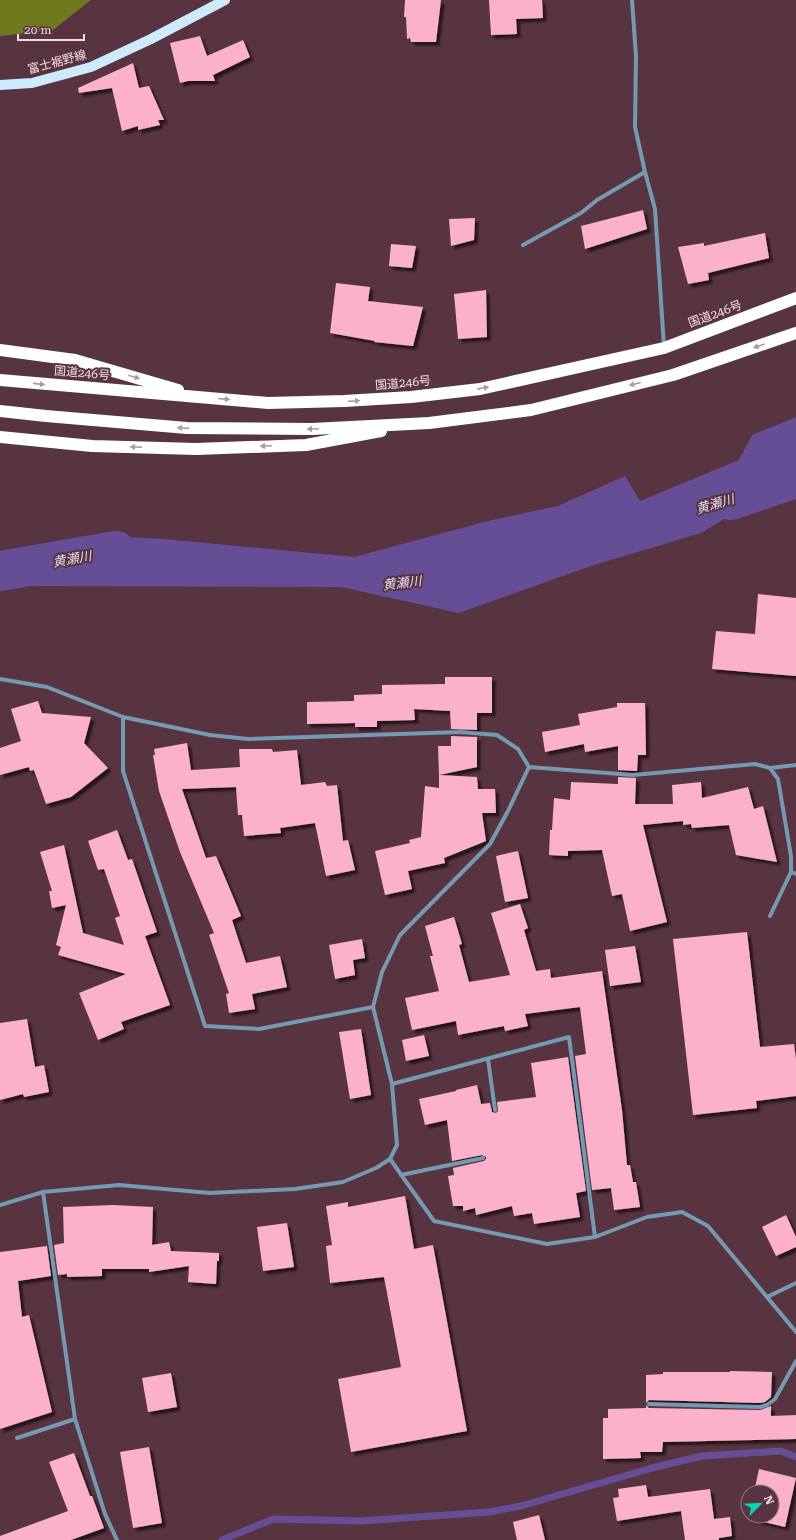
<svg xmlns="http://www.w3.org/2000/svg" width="796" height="1540" viewBox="0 0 796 1540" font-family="'Roboto Serif','Noto Sans JP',serif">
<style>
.forest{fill:#6d791a}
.water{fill:#664e97}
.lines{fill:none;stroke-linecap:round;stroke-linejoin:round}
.stream{stroke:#664e97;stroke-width:7}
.river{stroke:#664e97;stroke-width:40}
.building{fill:#fcb1ca;filter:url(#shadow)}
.street{stroke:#7599b0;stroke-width:4}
.primary{stroke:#ceeafd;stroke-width:10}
.highway{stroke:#fff;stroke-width:12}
.oneway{fill:#ac9aa0}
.labels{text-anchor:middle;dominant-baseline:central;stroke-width:4;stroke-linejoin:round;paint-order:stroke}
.street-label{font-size:12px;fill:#f5dde4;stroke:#583441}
.water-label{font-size:13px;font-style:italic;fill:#e3ddf3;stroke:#583441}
</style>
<defs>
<filter id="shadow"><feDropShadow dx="3.5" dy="3.5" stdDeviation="1" flood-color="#0009"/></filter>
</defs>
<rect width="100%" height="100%" fill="#583441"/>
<!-- forest -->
<path class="forest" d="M0,0h91l-38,30 -53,6z"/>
<!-- water -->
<path class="water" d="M796,417v58l-95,58 -110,33 -132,47 -118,-26 -327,-1 94,-50 56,3 190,18 134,-36 70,-15 67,-30 15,25 99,-41 13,-25z"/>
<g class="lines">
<!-- stream -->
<path class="stream" d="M222,1540l51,-21 88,2 128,-9 32,-6 131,-38 50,-12 79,-5 15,6"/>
<!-- river -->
<path class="river" d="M731,500l65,-22
M0,571l116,-20"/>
</g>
<!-- building -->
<path class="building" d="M405,0h36l-5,42h-25l-1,-4 -3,1 -1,-22h-2z
M489,0h53l1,18 -27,1 1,15 -26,1z
M200,36l7,20 36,-16 7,17 -37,18 2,6h-27l-8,2 -10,-40z
M133,63l6,25 10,-2 15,34h-6l2,5 -22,5v-4l-16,5 -10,-43 -33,5 -1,-5z
M643,210l4,19 -62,20 -4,-23z
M475,218l-1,22 -23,6 -2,-27z
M765,233l4,25 -61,15 1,7 -21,4 -10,-37 26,-4v3z
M391,244l25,2 -4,22 -23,-2z
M336,283l34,4 -2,14 55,6 -10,39 -39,-4 1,-1 -45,-8z
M486,290l1,47 -29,2 -4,-45z
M758,594l38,4v78l-84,-7 4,-38 39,3z
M445,677h47v36h-15v17l-26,-1 -1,-18 -36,-2 1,11 -38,1v6h-22v-4l-48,1v-22l47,-1v-6l28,-1v-9l63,-1z
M38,701l4,12 49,4 -7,26 24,25 -37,29 -25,7 -12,-34 -4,1 -1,-4 -29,8v-27l21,-7 -10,-32z
M617,703h28l1,52h-8l-1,16 -19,-1v-24l-33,6 -1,-8 -39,8 -3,-20 38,-7 -2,-11 39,-7z
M451,736l26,1v30l-38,8 -1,-29h13z
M187,743l4,27 49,-3 -1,-18h33l1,3 24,-2 4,35 24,-3 2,4 10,-1 6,56 5,-1 7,30 -29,6 -11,-53 -35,5 1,5 -37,3 -2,-21h-4l-2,-28 -54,2 24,69 10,-2 25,60 -9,4 14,43 34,-7 7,31 -35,7 3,15 -26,4 -3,-19 3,-1 -20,-58 5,-2 -34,-81 -21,-61 -6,-36h2l-1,-6z
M439,775l38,2 1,12h17l1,24h-14l4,28 -42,17 1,5 -37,8 4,18 -27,6 -10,-44 35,-8 -1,-3 12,-3 4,-51 14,2z
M618,777l18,1 -1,26h38l-1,-19 29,-3 1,16 46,-11 6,22 9,-3 14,56 -41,-7 -7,-30 -37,3 -1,-4 -8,1v-4l-40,4 24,97 -37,9 -8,-37 -10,2 -10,-46 -34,1v5l-19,-1 1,-25h2l2,-32 16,2 1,-18 47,2z
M117,830l11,30 4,-1 25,73 -12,4 25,69 -49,17 3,7 -26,11 -19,-47 47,-19 -68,-19 3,-8 -5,-2 10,-40 -14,3 -3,-17h3l-12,-39 24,-7 19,88 41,12 -9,-27 5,-2 -16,-47 -6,1 -10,-29z
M518,851l10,47 -23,4 -9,-46z
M520,904l8,24 -4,2 12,41 14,-2 1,9 51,-7 20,139 5,55h3l3,17h3l4,25 -26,3 -3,-22 -19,2 -17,-134 11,-2 -6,-47 -55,7 3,12 -23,5 -1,-5 -46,9 -2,-14 -44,9 -7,-32 34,-7 -9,-35h3l-8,-30 29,-9 8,27 -3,1 10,37 41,-7 -19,-62z
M747,932l13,115 34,-3 2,15v37l-40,5 1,7 -64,7 -20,-176z
M362,939l3,19 -12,2 2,15 -20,4 -6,-34z
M635,946l6,36 -31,4 -5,-36z
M27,1019l8,48 9,-2 5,27 -25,5 -1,-3 -23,6v-77z
M361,1029l10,66 -21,4 -11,-67z
M424,1035l5,21 -23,5 -4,-21z
M568,1057l18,134 -10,2 4,24 -46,7 -2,-11 -18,3 -2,-10 -36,9 -1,-7 -12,3v-5h-10l-5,-30 6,-1 -1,-7 31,-7 2,-2v-2l-4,-2 -30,6 -5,-41 -22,5 -6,-26 37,-8v-1l21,-5 4,19 9,-1 2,9 4,1 2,-2 -1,-9 39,-5 -5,-34z
M405,1196l9,53 19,-4 34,186 -116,21 -13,-73 63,-12 -17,-90 -54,6 -4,-37 6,-1 -6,-39 22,-4v5z
M113,1205l40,2 -1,38 17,-3 2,9 48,2v8h-2l-1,23 -28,-2 1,-16 -40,6v-3h-47v7l-35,1v-3l-9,1 -4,-30 10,-2 -1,-36z
M786,1215l10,22v10l-20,9 -14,-29z
M287,1223l7,44 -31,4 -6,-44z
M47,1246l4,30 -33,5 4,36 7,-2 23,97 -52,17v-177z
M730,1371l42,1 -1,25 -6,5 -5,1 -111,-3 -3,3v-28l17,-1v-2h67z
M171,1373l6,34 -29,5 -6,-34z
M646,1405l3,3 111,2 11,-4v10l25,-1v24l-133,3 -1,10h-22l1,6 -38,1v-41h5v-9l38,-1z
M149,1447l13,76 -29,5 -13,-76z
M74,1453l16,43h2l12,32 -33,12h-71v-4l68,-25 -19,-49z
M759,1469l37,9 -11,49 -37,-9v-2h24v-24h-18z
M646,1485l2,12 62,-8 4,30 16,-2 2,19 -13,2v2h-34l-4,-29 -64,10 -4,-23 6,-1 -1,-8z
M539,1515l6,25h-28l-4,-18z"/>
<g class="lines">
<!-- street -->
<path class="street" d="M632,0l4,56 -1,71 10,45 10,37 9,138
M523,245l58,-32 16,-13 48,-28
M0,679l47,8 76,30 87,18 38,4 212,-7 37,3 21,14 11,18 104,8 122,-11 15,4 8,11 13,77v16l5,2
M123,717v54l82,255 54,3 114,-22
M770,768l26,-3
M770,916l21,-44
M488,1059l7,51
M392,1084l177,-47 26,200
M390,1159l44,62 113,23 48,-7 52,-20 35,-5 26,14 88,106
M401,1175l82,-17
M43,1192l32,227 30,95 12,26
M0,1205l43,-13 76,-7 91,8 85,-4 48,-7 33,-14 14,-9 7,-14 -5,-61 -19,-77 9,-35 18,-37 90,-91 18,-33 21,-44
M767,1297l29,-14
M649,1404l111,3 7,-2 8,-6 21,-38
M17,1438l58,-19"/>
<!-- primary -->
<path class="primary" d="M0,85l32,-2 59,-16 60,-28 74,-39"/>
<!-- highway -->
<path class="highway" d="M0,350l75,10 103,30
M0,380l268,23 76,-2 67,-4 69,-8 184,-41 132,-50
M0,411l46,5 141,12 125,1 117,-6 102,-13 142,-35 123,-42
M0,437l92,9 104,3 110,-4 75,-14"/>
</g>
<!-- one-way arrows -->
<defs><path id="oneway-solid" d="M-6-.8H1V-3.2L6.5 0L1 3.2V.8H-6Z"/></defs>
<g class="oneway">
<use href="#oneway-solid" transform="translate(759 346) rotate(161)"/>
<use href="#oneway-solid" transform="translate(134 377) rotate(16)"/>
<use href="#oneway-solid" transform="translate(39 384) rotate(6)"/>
<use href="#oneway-solid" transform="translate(635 384) rotate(166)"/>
<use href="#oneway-solid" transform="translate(483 388) rotate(-11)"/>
<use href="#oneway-solid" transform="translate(224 399) rotate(5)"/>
<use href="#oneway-solid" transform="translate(354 401) rotate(-4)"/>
<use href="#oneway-solid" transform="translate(183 428) rotate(-176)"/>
<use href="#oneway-solid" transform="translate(313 429) rotate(178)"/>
<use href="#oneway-solid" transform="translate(266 446) rotate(178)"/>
<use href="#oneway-solid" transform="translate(136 447) rotate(-178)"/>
</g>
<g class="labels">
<!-- street labels -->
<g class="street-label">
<text transform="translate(57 62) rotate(-15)">富士裾野線</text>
<text transform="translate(715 314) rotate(-20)">国道246号</text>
<text transform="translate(82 373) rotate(5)">国道246号</text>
<text transform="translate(403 383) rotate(-5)">国道246号</text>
</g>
<!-- water labels -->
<g class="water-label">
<text transform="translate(715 504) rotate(-16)">黄瀬川</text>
<text transform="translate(72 559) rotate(-10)">黄瀬川</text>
<text transform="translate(402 583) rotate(-7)">黄瀬川</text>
</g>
</g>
<!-- north arrow -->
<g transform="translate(760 1504) rotate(66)"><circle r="19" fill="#583441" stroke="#977882"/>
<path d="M0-3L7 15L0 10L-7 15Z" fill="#04d5b6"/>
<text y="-6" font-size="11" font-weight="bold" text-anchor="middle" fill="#f5dde4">N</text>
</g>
<!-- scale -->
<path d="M18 34v6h66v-6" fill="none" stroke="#f5dde4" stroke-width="2"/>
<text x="24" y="34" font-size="12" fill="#f5dde4" stroke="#583441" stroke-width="3" paint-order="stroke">20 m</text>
</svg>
